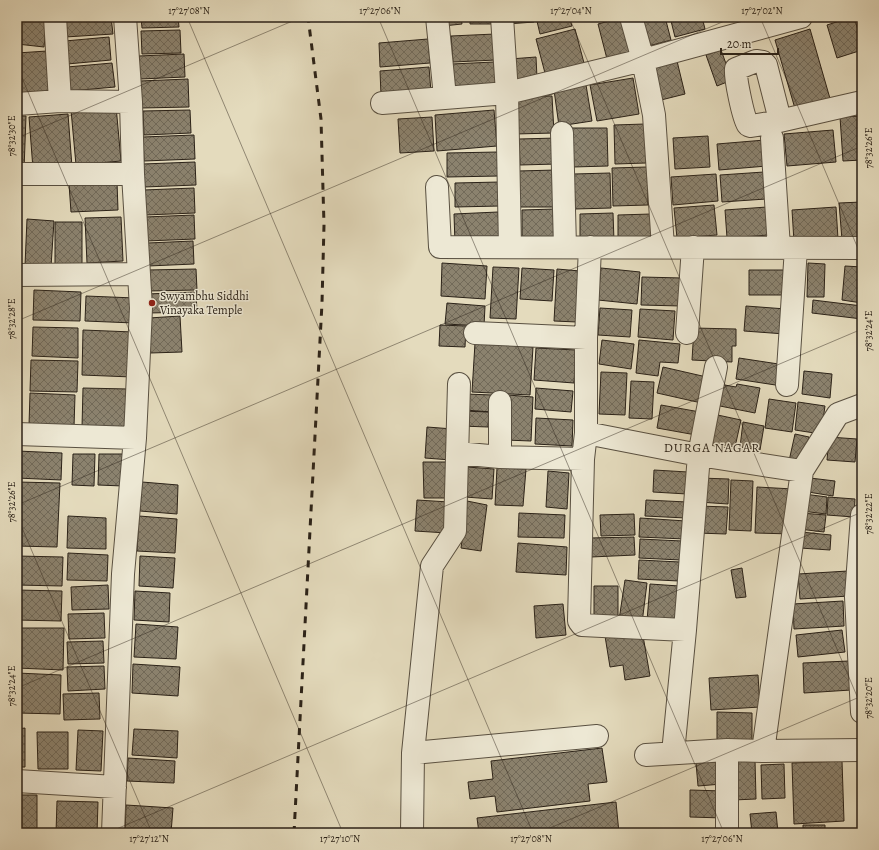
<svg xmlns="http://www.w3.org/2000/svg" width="879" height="850" viewBox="0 0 879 850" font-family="Alegreya,serif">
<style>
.building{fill:url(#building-cross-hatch);stroke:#2b2218}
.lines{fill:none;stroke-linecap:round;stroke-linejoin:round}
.minor-casing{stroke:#595041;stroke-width:24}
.minor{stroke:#ede8d4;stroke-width:22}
.rail{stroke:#2b2218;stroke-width:3;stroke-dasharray:7 7;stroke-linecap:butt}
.ticks{fill:none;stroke:#2b2218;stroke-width:1;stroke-opacity:0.45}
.poi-dot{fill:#8f2418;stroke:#ede8d4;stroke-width:1.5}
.labels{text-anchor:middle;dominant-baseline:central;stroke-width:3;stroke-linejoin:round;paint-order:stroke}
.poi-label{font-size:12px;fill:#2b2218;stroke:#ede8d4;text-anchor:start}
.neighbourhood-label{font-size:13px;letter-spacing:1px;fill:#2b2218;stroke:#ede8d4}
.neatline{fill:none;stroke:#2b2218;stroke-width:1.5}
.ticks-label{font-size:10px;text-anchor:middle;fill:#2b2218}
</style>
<defs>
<pattern id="building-cross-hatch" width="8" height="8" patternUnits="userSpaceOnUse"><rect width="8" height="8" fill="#8b826e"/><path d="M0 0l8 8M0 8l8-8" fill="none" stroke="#726a59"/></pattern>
</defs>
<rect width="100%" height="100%" fill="#e4dbbd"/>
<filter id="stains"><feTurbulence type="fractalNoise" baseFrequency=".005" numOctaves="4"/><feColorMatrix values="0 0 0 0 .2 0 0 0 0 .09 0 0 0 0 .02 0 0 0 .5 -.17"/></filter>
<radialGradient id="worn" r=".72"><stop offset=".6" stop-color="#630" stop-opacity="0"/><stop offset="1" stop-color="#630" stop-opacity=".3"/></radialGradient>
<!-- building -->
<path class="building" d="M17,17l30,2 -3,28 -27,-3z
M64,17h47l2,17 -48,3z
M141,17h37l1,10 -37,1z
M443,17h18l1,7 -19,2z
M470,17h21v7h-21z
M507,17h26l1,5 -27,2z
M536,17h33l3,9 -32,8z
M588,17h15l-14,4z
M637,17h28l6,23 -26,7z
M670,17h32l3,12 -30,8z
M852,17h2l8,26v7l-25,8 -10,-33z
M621,18l9,35 -23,6 -9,-35z
M575,29l9,34 -39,10 -9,-34z
M810,29l21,73 -35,10 -21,-72z
M180,30l1,23 -39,1 -1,-23z
M495,34l1,26 -43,2 -2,-26z
M109,37l2,23 -44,4 -2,-23z
M428,39l2,24 -50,4 -1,-24z
M721,50l11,30 -15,6 -11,-31z
M47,51l3,42 -33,2v-42z
M184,54l1,23 -45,2 -1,-23z
M536,57l1,21 -26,1 -1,-20z
M677,61l8,33 -24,6 -8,-34z
M494,62l2,26 -43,2 -1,-26z
M112,63l3,24 -45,4 -3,-24z
M429,67l2,25 -50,3 -1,-24z
M633,78l6,36 -42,7 -7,-36z
M188,79l1,28 -48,1 -1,-27z
M586,85l6,36 -33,5 -5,-36z
M514,96h38l2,37 -39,1z
M116,106l5,55 -45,4 -5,-55z
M190,110l1,23 -47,2 -1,-24z
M494,110l3,36 -60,5 -2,-36z
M68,114l4,53 -39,2 -4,-52z
M17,116h9l-2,54h-7z
M862,116v44l-19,1 -3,-44z
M432,117l2,34 -34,2 -2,-34z
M645,124l1,39 -31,1 -1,-39z
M572,128h35l1,38 -35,1z
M833,130l3,32 -49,4 -3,-32z
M194,135l1,24 -51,2 -1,-24z
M708,136l2,31 -35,2 -2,-31z
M557,138v26l-37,1 -1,-26z
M765,140l2,26 -48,4 -2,-26z
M498,152l1,24 -52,1v-24z
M195,162l1,23 -52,2 -1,-23z
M647,167l1,38 -35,1 -1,-38z
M556,170l1,37h-38l-1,-36z
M764,172l2,27 -44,3 -2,-27z
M610,173l1,35 -36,1 -1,-35z
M716,174l2,27 -45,4 -2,-28z
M17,179h4l-2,34h-2z
M117,182l1,28 -47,2 -2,-28z
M500,182v24l-45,1v-24z
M194,188l1,25 -50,2 -1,-25z
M862,202v36l-20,2 -3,-37z
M714,205l3,30 -40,3 -3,-30z
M767,207l2,28 -42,3 -2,-28z
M836,207l2,32 -44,3 -2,-32z
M555,209l1,33h-34v-32z
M498,212l2,29 -45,3 -1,-30z
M613,213l1,28 -34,1v-28z
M651,214l1,27 -34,1v-27z
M194,215l1,24 -49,2 -1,-24z
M121,217l2,44 -36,2 -2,-45z
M27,219l27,2 -3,46 -26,-1z
M55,222h27v43h-27z
M193,241l1,23 -46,2v-23z
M442,263l45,3 -2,33 -44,-3z
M808,263l17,1 -1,33h-17z
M845,266l17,1v36l-20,-3z
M493,267l26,1 -3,51 -26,-1z
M522,268l32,2 -2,31 -32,-2z
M601,268l39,4 -3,32 -39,-4z
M196,269l1,21 -49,1v-21z
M557,269l23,2 -3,51 -23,-1z
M749,270h36v25h-36z
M642,277l40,1 -1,28 -40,-1z
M34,290l47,2 -1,29 -47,-1z
M196,292l1,20 -49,1 -1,-19z
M86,296l49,2 -1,25 -49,-2z
M813,300l49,6v13l-50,-6z
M447,303l38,3 -1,20 -39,-2z
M746,306l40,3 -1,25 -41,-3z
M600,308l32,2 -2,27 -32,-2z
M640,309l35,2 -2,29 -35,-3z
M180,316l2,36 -32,1 -1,-35z
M440,325l26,1 -1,21 -26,-1z
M33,327l45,1v30l-46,-2z
M694,328l42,1v17h-4v16l-40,-2z
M83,330l50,2 -1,45 -50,-2z
M602,340l32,4 -3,25 -32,-5z
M639,340l41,4 -2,19 -18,-1 -2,14 -22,-3z
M475,343l58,4 -3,48 -58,-3z
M536,348l40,2 -2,33 -40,-3z
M739,358l46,7 -3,21 -46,-7z
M31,360l47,1 -1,31 -47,-1z
M663,367l48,11 -5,26 -49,-11z
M804,371l28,3 -2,24 -28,-4z
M601,372l26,1 -2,42 -26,-1z
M631,381l23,1 -2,37 -23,-1z
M719,384l17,3 1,-3 23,4 -5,25 -40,-8z
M83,388l45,1 -1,40 -45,-2z
M536,388l37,3 -2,21 -36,-3z
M30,393l45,2 -1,32 -45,-2z
M466,394l26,1 -1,17 -26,-2z
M508,395l25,2 -2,44 -26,-1z
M769,399l27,4 -4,29 -27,-4z
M798,402l27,4 -4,28 -26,-4z
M661,405l39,7 -4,23 -39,-7z
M461,411l28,1 -1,15 -27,-1z
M713,414l28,6 -6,27 -27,-5z
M536,418l37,2 -1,26 -37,-2z
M743,422l21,4 -4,24 -20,-3z
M427,427l26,2 -2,31 -26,-2z
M795,434l14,3 -6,27 -14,-3z
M829,437l28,2 -2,23 -28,-2z
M17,451l45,2 -1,27 -44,-2z
M73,454h22l-1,32 -22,-1z
M99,454h25l-1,32 -25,-1z
M423,462h30v36h-29z
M467,467l27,2 -2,30 -27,-2z
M497,468l29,1 -3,37 -28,-1z
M654,470l34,2 -1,22 -34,-2z
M548,471l21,2 -2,36 -21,-2z
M700,478l29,1 -1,25 -29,-2z
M810,478l25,3 -2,15 -25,-4z
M731,480l22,1 -2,50 -22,-1z
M17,482l43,1 -3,64 -40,-1z
M142,482l36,3 -1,29 -37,-3z
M757,487l36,2 -1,45 -37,-1z
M804,494l23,3 -1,17 -24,-3z
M828,497l27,2 -1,18 -27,-2z
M417,500l32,2 -2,31 -32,-2z
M646,500l41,2 -1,16 -41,-2z
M467,501l20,4 -6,46 -20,-3z
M698,506l30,1 -2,27 -29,-1z
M519,513l46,2 -1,23 -46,-1z
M801,513l25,2 -2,17 -25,-3z
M634,514l1,21 -34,1 -1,-21z
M68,516l38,2v31l-39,-1z
M139,516l38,3 -2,34 -38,-2z
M640,518l46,3 -1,18 -46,-2z
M801,532l30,3 -1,15 -30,-2z
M634,537l1,18 -44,2 -1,-19z
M640,539l42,2 -1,19 -42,-2z
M518,543l49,4 -1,28 -50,-3z
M68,553l40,2 -1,26 -40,-1z
M17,556l46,1 -1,29 -45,-1z
M140,556l35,2 -2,30 -34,-2z
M639,560l41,2 -1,19 -41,-2z
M742,568l4,29 -10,1 -5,-28z
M848,571l1,25 -49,3 -2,-25z
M625,580l22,3 -5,40 -23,-3z
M650,584l29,2 -3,38 -29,-3z
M108,585l1,24 -37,1 -1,-23z
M594,586h24v35l-24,-1z
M17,590l45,1 -1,30 -44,-1z
M135,591l35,2 -1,29 -35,-2z
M843,601l1,25 -50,3 -1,-25z
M563,604l3,31 -30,3 -2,-32z
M104,613l1,25 -36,1 -1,-25z
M136,624l42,3 -2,32 -42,-2z
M17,628h47l-1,42 -46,-2z
M642,630l8,46 -25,4 -2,-15 -13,2 -5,-31z
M842,630l3,22 -47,5 -2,-22z
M103,641l1,22 -36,1 -1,-22z
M849,661l2,29 -47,3 -1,-30z
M133,664l47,3 -2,29 -46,-3z
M104,666l1,23 -37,2 -1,-24z
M17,673l44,2 -1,39 -43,-1z
M758,675l2,32 -49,3 -2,-32z
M99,693l1,26 -36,1 -1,-26z
M717,712l35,1v30l-35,-1z
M25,728v39h-8v-38z
M134,729l44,2 -1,27 -45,-3z
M78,730l25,1 -2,40 -25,-1z
M37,732h31v37h-30z
M602,748l5,34 -19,2 2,17 -93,11 -2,-16 -25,3 -2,-17 25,-3 -2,-18z
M128,758l47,3 -1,22 -47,-2z
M755,760l1,39 -23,1 -1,-39z
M720,761l2,23 -24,2 -2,-23z
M842,761l2,60 -50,3 -2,-61z
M784,764l1,34 -23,1 -1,-34z
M690,790l33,1v27l-33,-1z
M17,795h20v38h-20z
M57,801l41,1 -1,31h-41z
M616,802l3,31h-140l-2,-15z
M126,805l47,3 -2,25h-46z
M776,812l2,21h-26l-2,-19z
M803,825h22v8h-22z"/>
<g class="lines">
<defs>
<path id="minor" d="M55,17l5,84
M437,17l8,80
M502,17l5,76 3,154
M631,17l12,43 11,55 9,132
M382,103l125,-10 136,-33 158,-43
M17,104l43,-3 71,1
M780,120l-14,-55 -3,-3 -7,-1 -20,8c-1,9 7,48 12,56l3,1 24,-4 87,-20
M562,133l3,114
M772,138l7,110
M17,174h116
M437,187l3,60 422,1
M590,247l-4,91v95l-3,26 -4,162 3,4 103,5
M17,275l122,-1
M475,333l111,5
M687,333l6,-86
M787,385l9,-137
M500,402v55
M586,433l113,22 103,16
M17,434l118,4
M457,453l43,4 83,2
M862,515l-6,82 6,115
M763,751l39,-280 36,-57 24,-9
M413,753l184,-17
M673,753l12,-123 14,-175 17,-88
M646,755l81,-5 36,1 99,-1
M17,781l98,6
M113,833l10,-259 12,-136 6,-130 -8,-134 -2,-72 -6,-85
M412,833l1,-80 19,-187 23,-35 4,-147
M727,833v-83"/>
</defs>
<!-- minor casing -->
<use href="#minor" class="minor-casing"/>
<!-- minor -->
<use href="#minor" class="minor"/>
<!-- rail -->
<path class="rail" d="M294,833l28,-530 2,-78 -3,-106 -13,-102"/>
</g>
<!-- ticks -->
<path class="ticks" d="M187,17l346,816M378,17l346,816M569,17l293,691M760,17l102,241M17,66l326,767M17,138l285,-121M17,321l717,-304M17,505l845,-359M17,516l135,317M17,688l845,-359M107,833l755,-321M538,833l324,-137"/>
<!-- markers -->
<circle class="poi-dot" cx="152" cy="303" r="4"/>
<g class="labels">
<!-- poi labels -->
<g class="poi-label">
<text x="160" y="296">Swyambhu Siddhi<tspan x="160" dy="14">Vinayaka Temple</tspan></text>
</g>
<!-- neighbourhood labels -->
<g class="neighbourhood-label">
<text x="712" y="447">DURGA NAGAR</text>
</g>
</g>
<!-- margin -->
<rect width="879" height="850" fill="none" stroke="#e4dbbd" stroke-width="44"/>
<!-- scale -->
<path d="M721 48v6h57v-6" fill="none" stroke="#2b2218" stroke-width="2"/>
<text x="727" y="48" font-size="12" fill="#2b2218" stroke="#ede8d4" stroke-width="3" paint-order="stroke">20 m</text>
<rect x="22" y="22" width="835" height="806" class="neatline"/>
<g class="ticks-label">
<text x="189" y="14">17°27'08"N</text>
<text x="380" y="14">17°27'06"N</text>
<text x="571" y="14">17°27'04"N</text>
<text x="762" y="14">17°27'02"N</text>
<text transform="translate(11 136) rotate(-90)" y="4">78°32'30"E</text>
<text transform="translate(868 148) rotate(-90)" y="4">78°32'26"E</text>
<text transform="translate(11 319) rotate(-90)" y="4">78°32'28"E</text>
<text transform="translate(868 331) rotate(-90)" y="4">78°32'24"E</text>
<text transform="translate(11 502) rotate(-90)" y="4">78°32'26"E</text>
<text transform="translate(868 514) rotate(-90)" y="4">78°32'22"E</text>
<text transform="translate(11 686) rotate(-90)" y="4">78°32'24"E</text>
<text transform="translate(868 698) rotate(-90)" y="4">78°32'20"E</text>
<text x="149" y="842">17°27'12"N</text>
<text x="340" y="842">17°27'10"N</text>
<text x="531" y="842">17°27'08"N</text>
<text x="722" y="842">17°27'06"N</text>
</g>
<rect width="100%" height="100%" filter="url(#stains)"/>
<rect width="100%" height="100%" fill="url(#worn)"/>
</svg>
